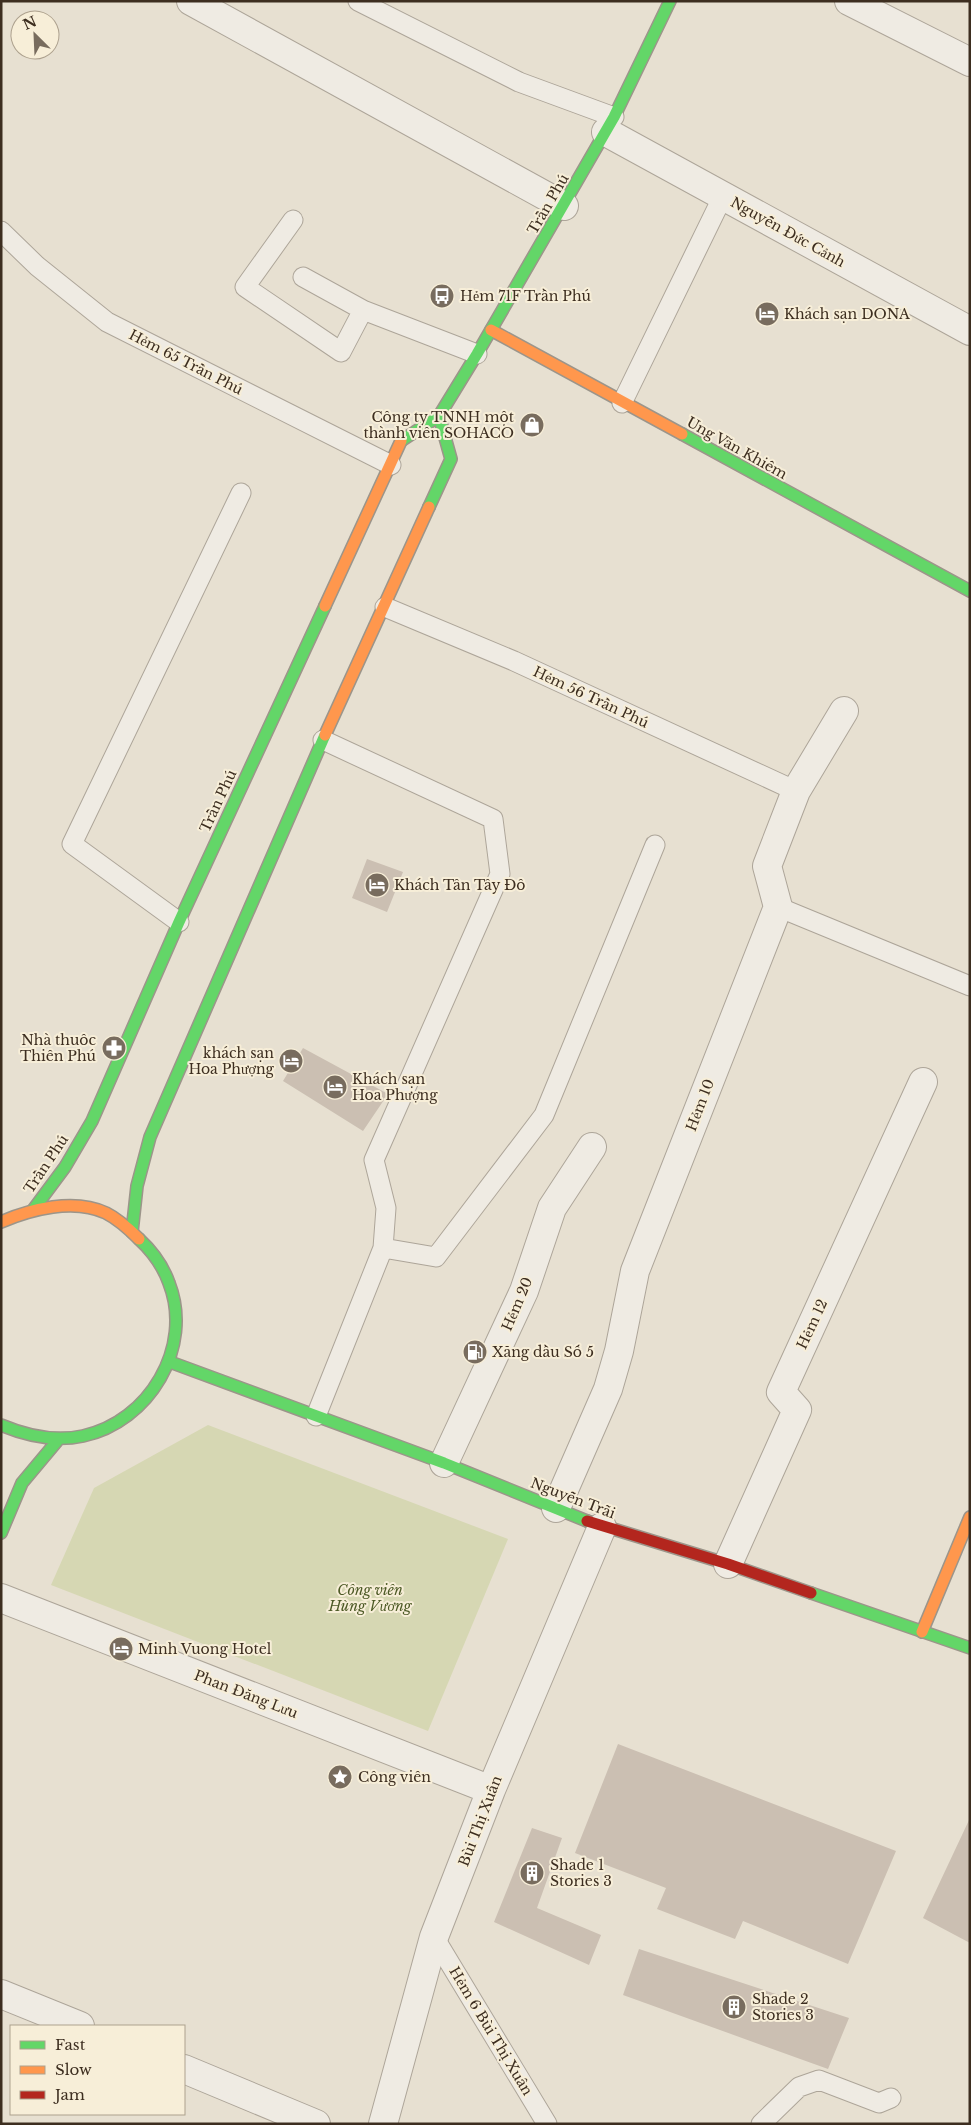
<svg xmlns="http://www.w3.org/2000/svg" width="971" height="2125" viewBox="0 0 971 2125" font-family="'Libre Baskerville',serif">
<style>
.green{fill:#d6d7b3}
.building{fill:#cbbfb2}
.lines{fill:none;stroke-linecap:round;stroke-linejoin:round}
.lane-casing{stroke:#ada599;stroke-width:21}
.street-casing{stroke:#ada599;stroke-width:30}
.fast-casing{stroke:#9c958a;stroke-width:14}
.slow-casing{stroke:#9c958a;stroke-width:14}
.jam-casing{stroke:#9c958a;stroke-width:14}
.lane{stroke:#efebe3;stroke-width:19}
.street{stroke:#efebe3;stroke-width:28}
.fast{stroke:#63d668;stroke-width:11}
.slow{stroke:#ff974d;stroke-width:11}
.jam{stroke:#b3261e;stroke-width:11}
.labels{text-anchor:middle;dominant-baseline:central;stroke-width:4;stroke-linejoin:round;paint-order:stroke}
.street-label{font-size:14px;fill:#3d2e20;stroke:#f7eed8}
.poi-label{font-size:14px;fill:#3d2e20;stroke:#f7eed8;text-anchor:start}
.park-label{font-size:14px;font-style:italic;fill:#4d5a26;stroke:#f7eed8}
</style>
<rect width="100%" height="100%" fill="#e7e0d1"/>
<!-- green -->
<path class="green" d="M208,1425l300,114 -80,192 -377,-146 43,-97z"/>
<!-- building -->
<path class="building" d="M536,418l5,11 -12,6 -5,-11z
M367,859l36,13 -16,40 -35,-14z
M303,1048l85,46 -25,37 -80,-50z
M618,1744l278,107 -48,113 -105,-43 -8,18 -78,-30 9,-21 -91,-35z
M970,1818v125l-47,-25z
M532,1828l30,10 -25,70 64,27 -12,30 -95,-43z
M639,1949l210,69 -21,51 -205,-74z"/>
<g class="lines">
<defs>
<path id="lane" d="M358,1l161,81 95,35
M293,220l-48,67 96,65 22,-42 114,44
M1,231l36,35 70,56 284,143
M303,277l60,33
M622,403l101,-207
M385,607l129,54 282,130
M778,907l192,79
M179,922l-107,-78 169,-351
M383,1248l53,9 108,-142 111,-270
M316,1416l67,-168 3,-40 -12,-48 126,-286 -7,-55 -170,-79
M434,1937l113,187
M761,2124l38,-37 20,-7 60,23 12,-5"/>
<path id="street" d="M191,1l373,205
M849,1l121,61
M606,132l364,199
M444,1463l80,-172 28,-83 40,-61
M556,1508l52,-119 11,-38 16,-80 143,-364 -11,-41 29,-75 48,-80
M728,1564l69,-154 -16,-18 142,-310
M1,1598l490,192
M1,1994l79,32
M184,2069l132,55
M383,2124l51,-187 57,-147 111,-263"/>
<path id="fast" d="M682,434l288,157
M401,441l38,-25 38,-62 137,-237 56,-116
M429,507l22,-48 -12,-43
M33,1210l32,-43 27,-46 87,-199 146,-316
M132,1232l5,-46 13,-49 175,-402
M170,1362l274,101 143,58
M1,1425c26,11 54,17 82,11 66,-14 111,-89 86,-153 -6,-17 -17,-32 -30,-44
M1,1533l21,-50 36,-43
M811,1593l159,55"/>
<path id="slow" d="M491,330l191,104
M325,606l76,-165
M325,735l104,-228
M1,1222c30,-13 73,-24 105,-9 12,6 23,16 33,26
M922,1632l48,-115"/>
<path id="jam" d="M587,1521l141,43 83,29"/>
</defs>
<!-- lane casing -->
<use href="#lane" class="lane-casing"/>
<!-- street casing -->
<use href="#street" class="street-casing"/>
<!-- fast casing -->
<use href="#fast" class="fast-casing"/>
<!-- slow casing -->
<use href="#slow" class="slow-casing"/>
<!-- jam casing -->
<use href="#jam" class="jam-casing"/>
<!-- lane -->
<use href="#lane" class="lane"/>
<!-- street -->
<use href="#street" class="street"/>
<!-- fast -->
<use href="#fast" class="fast"/>
<!-- slow -->
<use href="#slow" class="slow"/>
<!-- jam -->
<use href="#jam" class="jam"/>
</g>
<!-- icons -->
<defs>
<symbol id="bus-disc" viewBox="-11 -11 22 22"><circle r="9.5" fill="#786c5e" stroke="#f7eed8"/><path d="M-5-6H5V4H4V6H2V4H-2V6H-4V4H-5ZM-3.5-4V0h7V-4ZM-3.5 1.2v1.5H-2V1.2ZM2 1.2v1.5H3.5V1.2Z" fill="#fff"/></symbol>
<symbol id="hotel-disc" viewBox="-11 -11 22 22"><circle r="9.5" fill="#786c5e" stroke="#f7eed8"/><path d="M-6-4.5h1.5V1H6V5H4.5V3h-9V5H-6ZM-4 0a1.8 1.8 0 1 1 3.6 0ZM.5 0V-2.5h3Q6-2.5 6 0Z" fill="#fff"/></symbol>
<symbol id="shop-disc" viewBox="-11 -11 22 22"><circle r="9.5" fill="#786c5e" stroke="#f7eed8"/><path d="M-5-2.5h2.3a2.7 3.5 0 0 1 5.4 0H5L5.5 6h-11ZM-1.5-2.5h3a1.5 2.3 0 0 0-3 0Z" fill="#fff"/></symbol>
<symbol id="pharmacy-disc" viewBox="-11 -11 22 22"><circle r="9.5" fill="#786c5e" stroke="#f7eed8"/><path d="M-2-6h4v4h4v4h-4v4h-4v-4h-4v-4h4Z" fill="#fff"/></symbol>
<symbol id="fuel-disc" viewBox="-11 -11 22 22"><circle r="9.5" fill="#786c5e" stroke="#f7eed8"/><path d="M-5.5-6h7V0h2V4h1.3V-2.5L3-4.5l.8-.8L6-3V5H2.5V1h-1V6h-7ZM-4.2-4.7v3.2H.2V-4.7Z" fill="#fff"/></symbol>
<symbol id="sight-disc" viewBox="-11 -11 22 22"><circle r="9.5" fill="#786c5e" stroke="#f7eed8"/><path d="M0-6L1.8-2.2L6-1.7L2.9 1.2L3.7 5.4L0 3.3L-3.7 5.4L-2.9 1.2L-6-1.7L-1.8-2.2Z" fill="#fff"/></symbol>
<symbol id="building-disc" viewBox="-11 -11 22 22"><circle r="9.5" fill="#786c5e" stroke="#f7eed8"/><path d="M-4-6H4V6H1V3H-1V6H-4ZM-2.5-4.3h1.7v1.8h-1.7ZM.8-4.3h1.7v1.8H.8ZM-2.5-1h1.7V.8h-1.7ZM.8-1h1.7V.8H.8Z" fill="#fff"/></symbol>
</defs>
<g fill-rule="evenodd">
<use href="#bus-disc" x="428" y="282" width="28" height="28"/>
<use href="#hotel-disc" x="753" y="300" width="28" height="28"/>
<use href="#shop-disc" x="518" y="411" width="28" height="28"/>
<use href="#hotel-disc" x="363" y="871" width="28" height="28"/>
<use href="#pharmacy-disc" x="100" y="1034" width="28" height="28"/>
<use href="#hotel-disc" x="277" y="1047" width="28" height="28"/>
<use href="#hotel-disc" x="321" y="1073" width="28" height="28"/>
<use href="#fuel-disc" x="461" y="1338" width="28" height="28"/>
<use href="#hotel-disc" x="107" y="1635" width="28" height="28"/>
<use href="#sight-disc" x="326" y="1763" width="28" height="28"/>
<use href="#building-disc" x="518" y="1859" width="28" height="28"/>
<use href="#building-disc" x="720" y="1993" width="28" height="28"/>
</g>
<g class="labels">
<!-- street labels -->
<g class="street-label">
<text transform="translate(548 204) rotate(-60)">Trần Phú</text>
<text transform="translate(788 232) rotate(29)">Nguyễn Đức Cảnh</text>
<text transform="translate(186 362) rotate(27)">Hẻm 65 Trần Phú</text>
<text transform="translate(737 448) rotate(29)">Ung Văn Khiêm</text>
<text transform="translate(591 697) rotate(25)">Hẻm 56 Trần Phú</text>
<text transform="translate(218 801) rotate(-65)">Trần Phú</text>
<text transform="translate(700 1105) rotate(-69)">Hẻm 10</text>
<text transform="translate(46 1164) rotate(-56)">Trần Phú</text>
<text transform="translate(517 1304) rotate(-67)">Hẻm 20</text>
<text transform="translate(812 1324) rotate(-65)">Hẻm 12</text>
<text transform="translate(573 1498) rotate(21)">Nguyễn Trãi</text>
<text transform="translate(246 1694) rotate(21)">Phan Đăng Lưu</text>
<text transform="translate(480 1821) rotate(-69)">Bùi Thị Xuân</text>
<text transform="translate(491 2031) rotate(59)">Hẻm 6 Bùi Thị Xuân</text>
</g>
<!-- poi labels -->
<g class="poi-label">
<text x="460" y="296">Hẻm 71F Trần Phú</text>
<text x="784" y="314">Khách sạn DONA</text>
<text x="514" y="417" text-anchor="end">Công ty TNNH một<tspan x="514" dy="16">thành viên SOHACO</tspan></text>
<text x="394" y="885">Khách Tân Tây Đô</text>
<text x="96" y="1040" text-anchor="end">Nhà thuôc<tspan x="96" dy="16">Thiên Phú</tspan></text>
<text x="274" y="1053" text-anchor="end">khách sạn<tspan x="274" dy="16">Hoa Phượng</tspan></text>
<text x="352" y="1079">Khách sạn<tspan x="352" dy="16">Hoa Phượng</tspan></text>
<text x="492" y="1352">Xăng dầu Số 5</text>
<text x="138" y="1649">Minh Vuong Hotel</text>
<text x="358" y="1777">Công viên</text>
<text x="550" y="1865">Shade 1<tspan x="550" dy="16">Stories 3</tspan></text>
<text x="752" y="1999">Shade 2<tspan x="752" dy="16">Stories 3</tspan></text>
</g>
<!-- park labels -->
<g class="park-label">
<text x="370" y="1590">Công viên<tspan x="370" dy="16">Hùng Vương</tspan></text>
</g>
</g>
<!-- border -->
<rect width="971" height="2125" fill="none" stroke="#3d2e20" stroke-width="5"/>
<!-- legend -->
<rect x="10" y="2025" width="175" height="90" fill="#f7eed8" stroke="#ada18e"/>
<rect x="20" y="2041" width="25" height="8" fill="#63d668" stroke="#ada18e"/>
<text x="55" y="2050" font-size="15" fill="#3d2e20">Fast</text>
<rect x="20" y="2066" width="25" height="8" fill="#ff974d" stroke="#ada18e"/>
<text x="55" y="2075" font-size="15" fill="#3d2e20">Slow</text>
<rect x="20" y="2091" width="25" height="8" fill="#b3261e" stroke="#ada18e"/>
<text x="55" y="2100" font-size="15" fill="#3d2e20">Jam</text>
<!-- north arrow -->
<g transform="translate(35 35) rotate(336)"><circle r="24" fill="#f7eed8" stroke="#ada18e"/>
<path d="M0-4L9 19L0 12L-9 19Z" fill="#786c5e"/>
<text y="-8" font-size="14" font-weight="bold" text-anchor="middle" fill="#3d2e20">N</text>
</g>
</svg>
